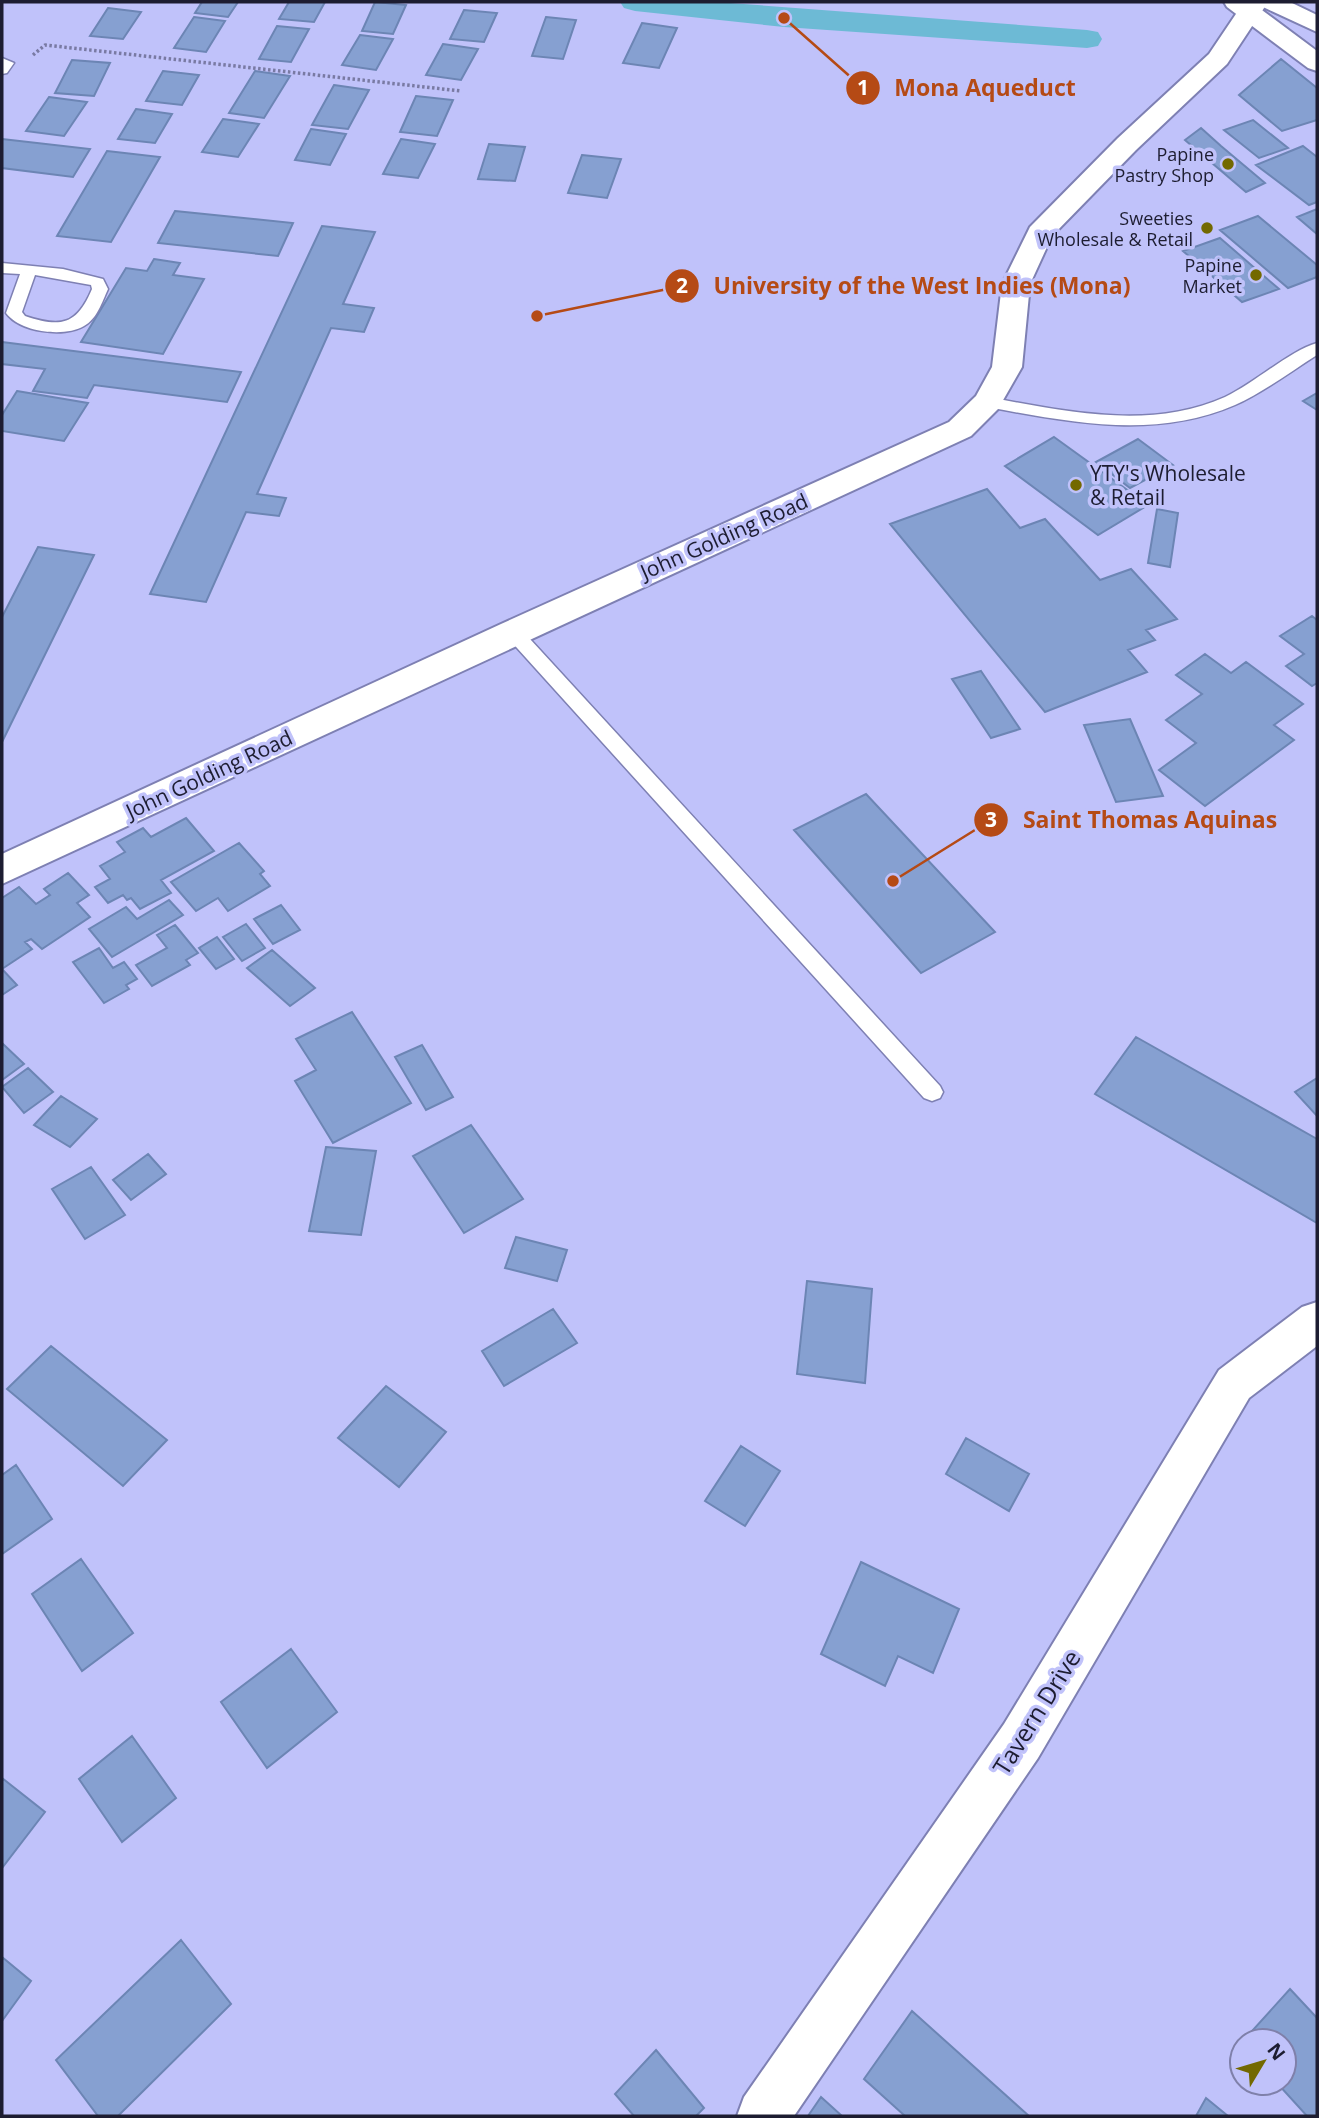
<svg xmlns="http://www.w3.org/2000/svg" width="1319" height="2118" viewBox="0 0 1319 2118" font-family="'Open Sans',sans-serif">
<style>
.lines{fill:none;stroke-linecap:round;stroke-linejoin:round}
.canal{fill:#6dbad5;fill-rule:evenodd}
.building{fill:#86a0d1;stroke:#6c85b4;stroke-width:2}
.lane-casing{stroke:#7e80b3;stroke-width:3}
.street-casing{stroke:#7e80b3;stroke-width:4}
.secondary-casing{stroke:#7e80b3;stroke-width:4}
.primary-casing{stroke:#7e80b3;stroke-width:4}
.path{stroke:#797aa3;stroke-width:3.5;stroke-dasharray:2.5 2.5;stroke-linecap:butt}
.lane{fill:#fff;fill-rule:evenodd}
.street{fill:#fff;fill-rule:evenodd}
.secondary{fill:#fff;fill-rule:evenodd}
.primary{fill:#fff;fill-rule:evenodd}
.poi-dot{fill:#736900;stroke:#c0c2fa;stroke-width:2.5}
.labels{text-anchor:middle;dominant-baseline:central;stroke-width:7;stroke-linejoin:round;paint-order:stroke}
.far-poi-label{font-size:18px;fill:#1d1d31;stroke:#c0c2fa;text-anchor:end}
.poi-label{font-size:21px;fill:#1d1d31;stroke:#c0c2fa;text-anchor:start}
.street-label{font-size:21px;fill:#1d1d31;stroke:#c0c2fa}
.near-street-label{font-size:24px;fill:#1d1d31;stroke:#c0c2fa}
.leader{fill:none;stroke:#b54a15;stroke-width:2.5}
.callout-dot{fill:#b54a15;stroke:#c0c2fa;stroke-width:2.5}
.mark-label{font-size:21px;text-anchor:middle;font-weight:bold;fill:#fff}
.callout-label{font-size:23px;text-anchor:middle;font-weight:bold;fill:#b54a15;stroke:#c0c2fa;stroke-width:7;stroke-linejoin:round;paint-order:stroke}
</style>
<rect width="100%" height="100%" fill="#c0c2fa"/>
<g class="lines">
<!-- canal -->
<path class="canal" d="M620,2h97l370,28 11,2 4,7 -4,7 -11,2 -303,-21 -149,-16 -11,-3z"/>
</g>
<!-- building -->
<path class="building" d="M202,2h36l-10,15 -33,-4z
M289,2h36l-11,20 -35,-3z
M375,2l31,3 -13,29 -31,-3z
M108,8l33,4 -18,27 -33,-3z
M464,10l33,3 -13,29 -34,-3z
M194,17l31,4 -19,31 -32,-4z
M546,17l30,3 -13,39 -31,-3z
M642,23l35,5 -18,40 -36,-5z
M277,26l32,3 -18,33 -32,-3z
M360,35l33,4 -17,31 -34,-5z
M443,44l35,5 -17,31 -35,-5z
M1281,59l36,29v32l-35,11 -43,-36z
M72,60l38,3 -16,33 -39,-3z
M163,71l36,4 -17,30 -36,-4z
M255,71l35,5 -26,42 -35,-5z
M334,85l35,5 -21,39 -36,-4z
M416,96l37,4 -16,36 -37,-4z
M49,97l38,5 -23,34 -38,-5z
M136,109l36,5 -17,29 -37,-4z
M223,119l36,5 -21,33 -36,-5z
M1253,120l35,28 -29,10 -35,-28z
M1201,128l20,18 44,37 -19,9 -61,-52z
M311,129l35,5 -16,31 -35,-5z
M2,139l88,10 -17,28 -71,-9z
M401,139l34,5 -17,34 -35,-4z
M489,144l36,3 -10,34 -37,-2z
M1303,146l14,11v45l-8,3 -53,-40z
M107,151l53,6 -49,85 -54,-6z
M582,155l39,4 -14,39 -39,-5z
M1317,209v25l-20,-17z
M175,211l118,12 -15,33 -120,-13z
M1258,216l59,49v12l-29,11 -68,-58z
M322,226l53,6 -32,72 31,4 -10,24 -33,-4 -74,166 29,4 -7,18 -33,-4 -40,90 -56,-8z
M1220,238l59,51 -37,13 -59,-51z
M154,259l26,4 -7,12 31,4 -41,75 -82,-12 45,-74 21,3z
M2,342l239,30 -14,30 -133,-17 -7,13 -54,-7 12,-22 -43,-5z
M17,391l71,12 -24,38 -62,-10v-16z
M1317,393v17l-14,-9z
M1054,437l94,68 -50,30 -93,-69z
M1138,439l35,26 -43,23 -34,-26z
M987,489l33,39 25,-9 55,61 31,-11 46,50 -31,11 9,10 -27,10 19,22 -102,40 -155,-188z
M1157,509l21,4 -8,54 -22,-4z
M38,547l56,8 -92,187v-125z
M1312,616l5,4v63l-5,3 -26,-20 18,-12 -24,-18z
M1205,654l26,19 15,-11 57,42 -29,21 20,15 -89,66 -46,-36 37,-27 -30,-23 36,-26 -26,-19z
M981,671l39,58 -29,9 -39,-59z
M1130,719l33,77 -47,6 -32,-77z
M866,794l129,138 -74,41 -127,-143z
M186,818l28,33 -53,29 10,13 -31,16 -9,-11 -4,2 -4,-5 -15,8 -13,-16 15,-8 -10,-13 25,-14 -8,-10 26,-14 8,9z
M239,843l25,28 -4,3 10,12 -42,25 -10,-13 -22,13 -25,-29z
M68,873l21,22 -12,8 13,14 -48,32 -11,-10 -6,3 7,7 -30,20v-71l17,-11 17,17 14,-9 -6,-6z
M169,900l14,15 -71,42 -23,-28 37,-22 11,12z
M281,905l19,25 -27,14 -19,-25z
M246,924l19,24 -23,13 -19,-24z
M175,925l23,28 -12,7 4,5 -38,21 -16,-21 31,-17 -10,-13z
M217,937l17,22 -18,10 -17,-21z
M99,948l14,20 11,-6 13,17 -11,6 3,4 -25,14 -31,-41z
M272,950l43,38 -25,18 -43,-38z
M2,969l15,16 -15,10z
M352,1012l59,91 -78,40 -38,-62 21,-11 -20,-31z
M1136,1037l181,102v84l-222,-129z
M2,1043l22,21 -22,16z
M422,1045l31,52 -27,13 -31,-53z
M28,1068l25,24 -29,21 -22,-26z
M1317,1078v38l-22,-24z
M61,1096l36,23 -27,28 -36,-22z
M471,1125l52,74 -59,34 -51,-77z
M326,1147l50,4 -15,84 -52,-4z
M148,1154l18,20 -35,26 -18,-20z
M91,1167l34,48 -40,24 -33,-50z
M516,1237l51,13 -10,31 -52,-13z
M807,1281l65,8 -7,94 -68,-9z
M553,1309l24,34 -73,43 -22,-35z
M51,1346l116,94 -44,46 -116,-97z
M386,1386l60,46 -47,55 -61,-49z
M966,1438l63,36 -20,37 -63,-37z
M741,1446l39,25 -35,55 -40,-25z
M16,1465l36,54 -50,35v-79z
M81,1559l52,74 -51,38 -50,-77z
M861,1562l98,47 -26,64 -35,-17 -13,30 -64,-32z
M291,1649l46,63 -70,56 -46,-66z
M132,1736l44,62 -54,44 -43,-63z
M2,1778l43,34 -43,56z
M181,1940l50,64 -113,112h-20l-42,-56z
M2,1957l29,24 -29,40z
M1290,1989l27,29v98h-10l-30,-33h7v-42h-41z
M912,2011l117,105h-124l-41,-37z
M656,2050l48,58 -8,8h-62l-19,-22z
M821,2097l21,19h-34z
M1206,2098l22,18h-32z"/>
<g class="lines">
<defs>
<path id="lane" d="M2,58l12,5 -7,10 -5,1z
M2,263l61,6 40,10 5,10c-6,13 -11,30 -24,37 -20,12 -64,6 -78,-13l14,-39 -18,-1zM35,275l56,10 1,4c-15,36 -31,39 -67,27l-3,-4z
M1317,343v12c-27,17 -53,37 -82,50 -81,35 -165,17 -248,2l-8,-5 8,-5c78,14 162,34 238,0 28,-13 66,-47 92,-54z
M513,626l6,1 421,459 3,6 -3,6 -8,3 -8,-3 -417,-461 -3,-5 3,-5z"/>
<path id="street" d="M1317,1302v44l-68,52 -211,360 -244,358h-57l7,-19 260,-373 215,-354 83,-63z"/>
<path id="secondary" d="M1244,2h24l-41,62 -91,86 -84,86 -22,48 -8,83 -24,42 -27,27 -969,448v-30l499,-230 448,-202 27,-26 16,-29 10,-83 28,-57 88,-89 91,-84z"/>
<path id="primary" d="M1224,2h27l66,49v20l-9,-3 -81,-61z
M1260,2h30l27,13v17l-54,-25z"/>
</defs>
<!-- lane casing -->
<use href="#lane" class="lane-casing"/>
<!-- street casing -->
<use href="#street" class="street-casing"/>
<!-- secondary casing -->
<use href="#secondary" class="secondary-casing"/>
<!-- primary casing -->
<use href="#primary" class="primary-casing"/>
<!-- path -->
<path class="path" d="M33,55l12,-10 416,46"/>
<!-- lane -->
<use href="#lane" class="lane"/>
<!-- street -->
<use href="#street" class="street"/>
<!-- secondary -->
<use href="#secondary" class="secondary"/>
<!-- primary -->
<use href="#primary" class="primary"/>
</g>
<!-- markers -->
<g class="poi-dot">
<circle cx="1228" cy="164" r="7"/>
<circle cx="1207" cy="228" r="7"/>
<circle cx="1256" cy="275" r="7"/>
<circle cx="1076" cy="485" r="7"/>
</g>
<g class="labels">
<!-- far-poi labels -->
<g class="far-poi-label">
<text x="1214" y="154">Papine<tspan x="1214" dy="21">Pastry Shop</tspan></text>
<text x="1193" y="218">Sweeties<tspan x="1193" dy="21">Wholesale &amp; Retail</tspan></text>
<text x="1242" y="265">Papine<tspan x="1242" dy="21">Market</tspan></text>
</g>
<!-- poi labels -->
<g class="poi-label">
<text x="1090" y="473">YTY's Wholesale<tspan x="1090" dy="24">&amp; Retail</tspan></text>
</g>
<!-- street labels -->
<g class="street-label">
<text transform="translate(724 536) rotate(-24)">John Golding Road</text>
<text transform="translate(209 774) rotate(-25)">John Golding Road</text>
</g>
<!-- near-street labels -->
<g class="near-street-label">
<text transform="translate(1036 1712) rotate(-58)">Tavern Drive</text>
</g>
</g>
<!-- callouts -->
<path class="leader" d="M784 18L863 88M537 316L682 286M893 881L991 820"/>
<g class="callout-dot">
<circle cx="784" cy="18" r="7"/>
<circle cx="537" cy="316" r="7"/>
<circle cx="893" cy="881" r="7"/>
<circle cx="863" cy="88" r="18"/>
<circle cx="682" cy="286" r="18"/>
<circle cx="991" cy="820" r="18"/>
</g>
<g class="mark-label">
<text x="863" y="95">1</text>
<text x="682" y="293">2</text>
<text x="991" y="827">3</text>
</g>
<g class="callout-label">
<text x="985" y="96">Mona Aqueduct</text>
<text x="922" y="294">University of the West Indies (Mona)</text>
<text x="1150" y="828">Saint Thomas Aquinas</text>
</g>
<!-- border -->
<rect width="1319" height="2118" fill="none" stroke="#1d1d31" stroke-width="7"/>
<!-- north arrow -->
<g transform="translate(1263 2062) rotate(52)"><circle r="33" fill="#c0c2fa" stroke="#7f80aa" stroke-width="2"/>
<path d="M0-5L12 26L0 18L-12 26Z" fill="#736900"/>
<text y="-10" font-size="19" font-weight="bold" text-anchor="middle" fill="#1d1d31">N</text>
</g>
</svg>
